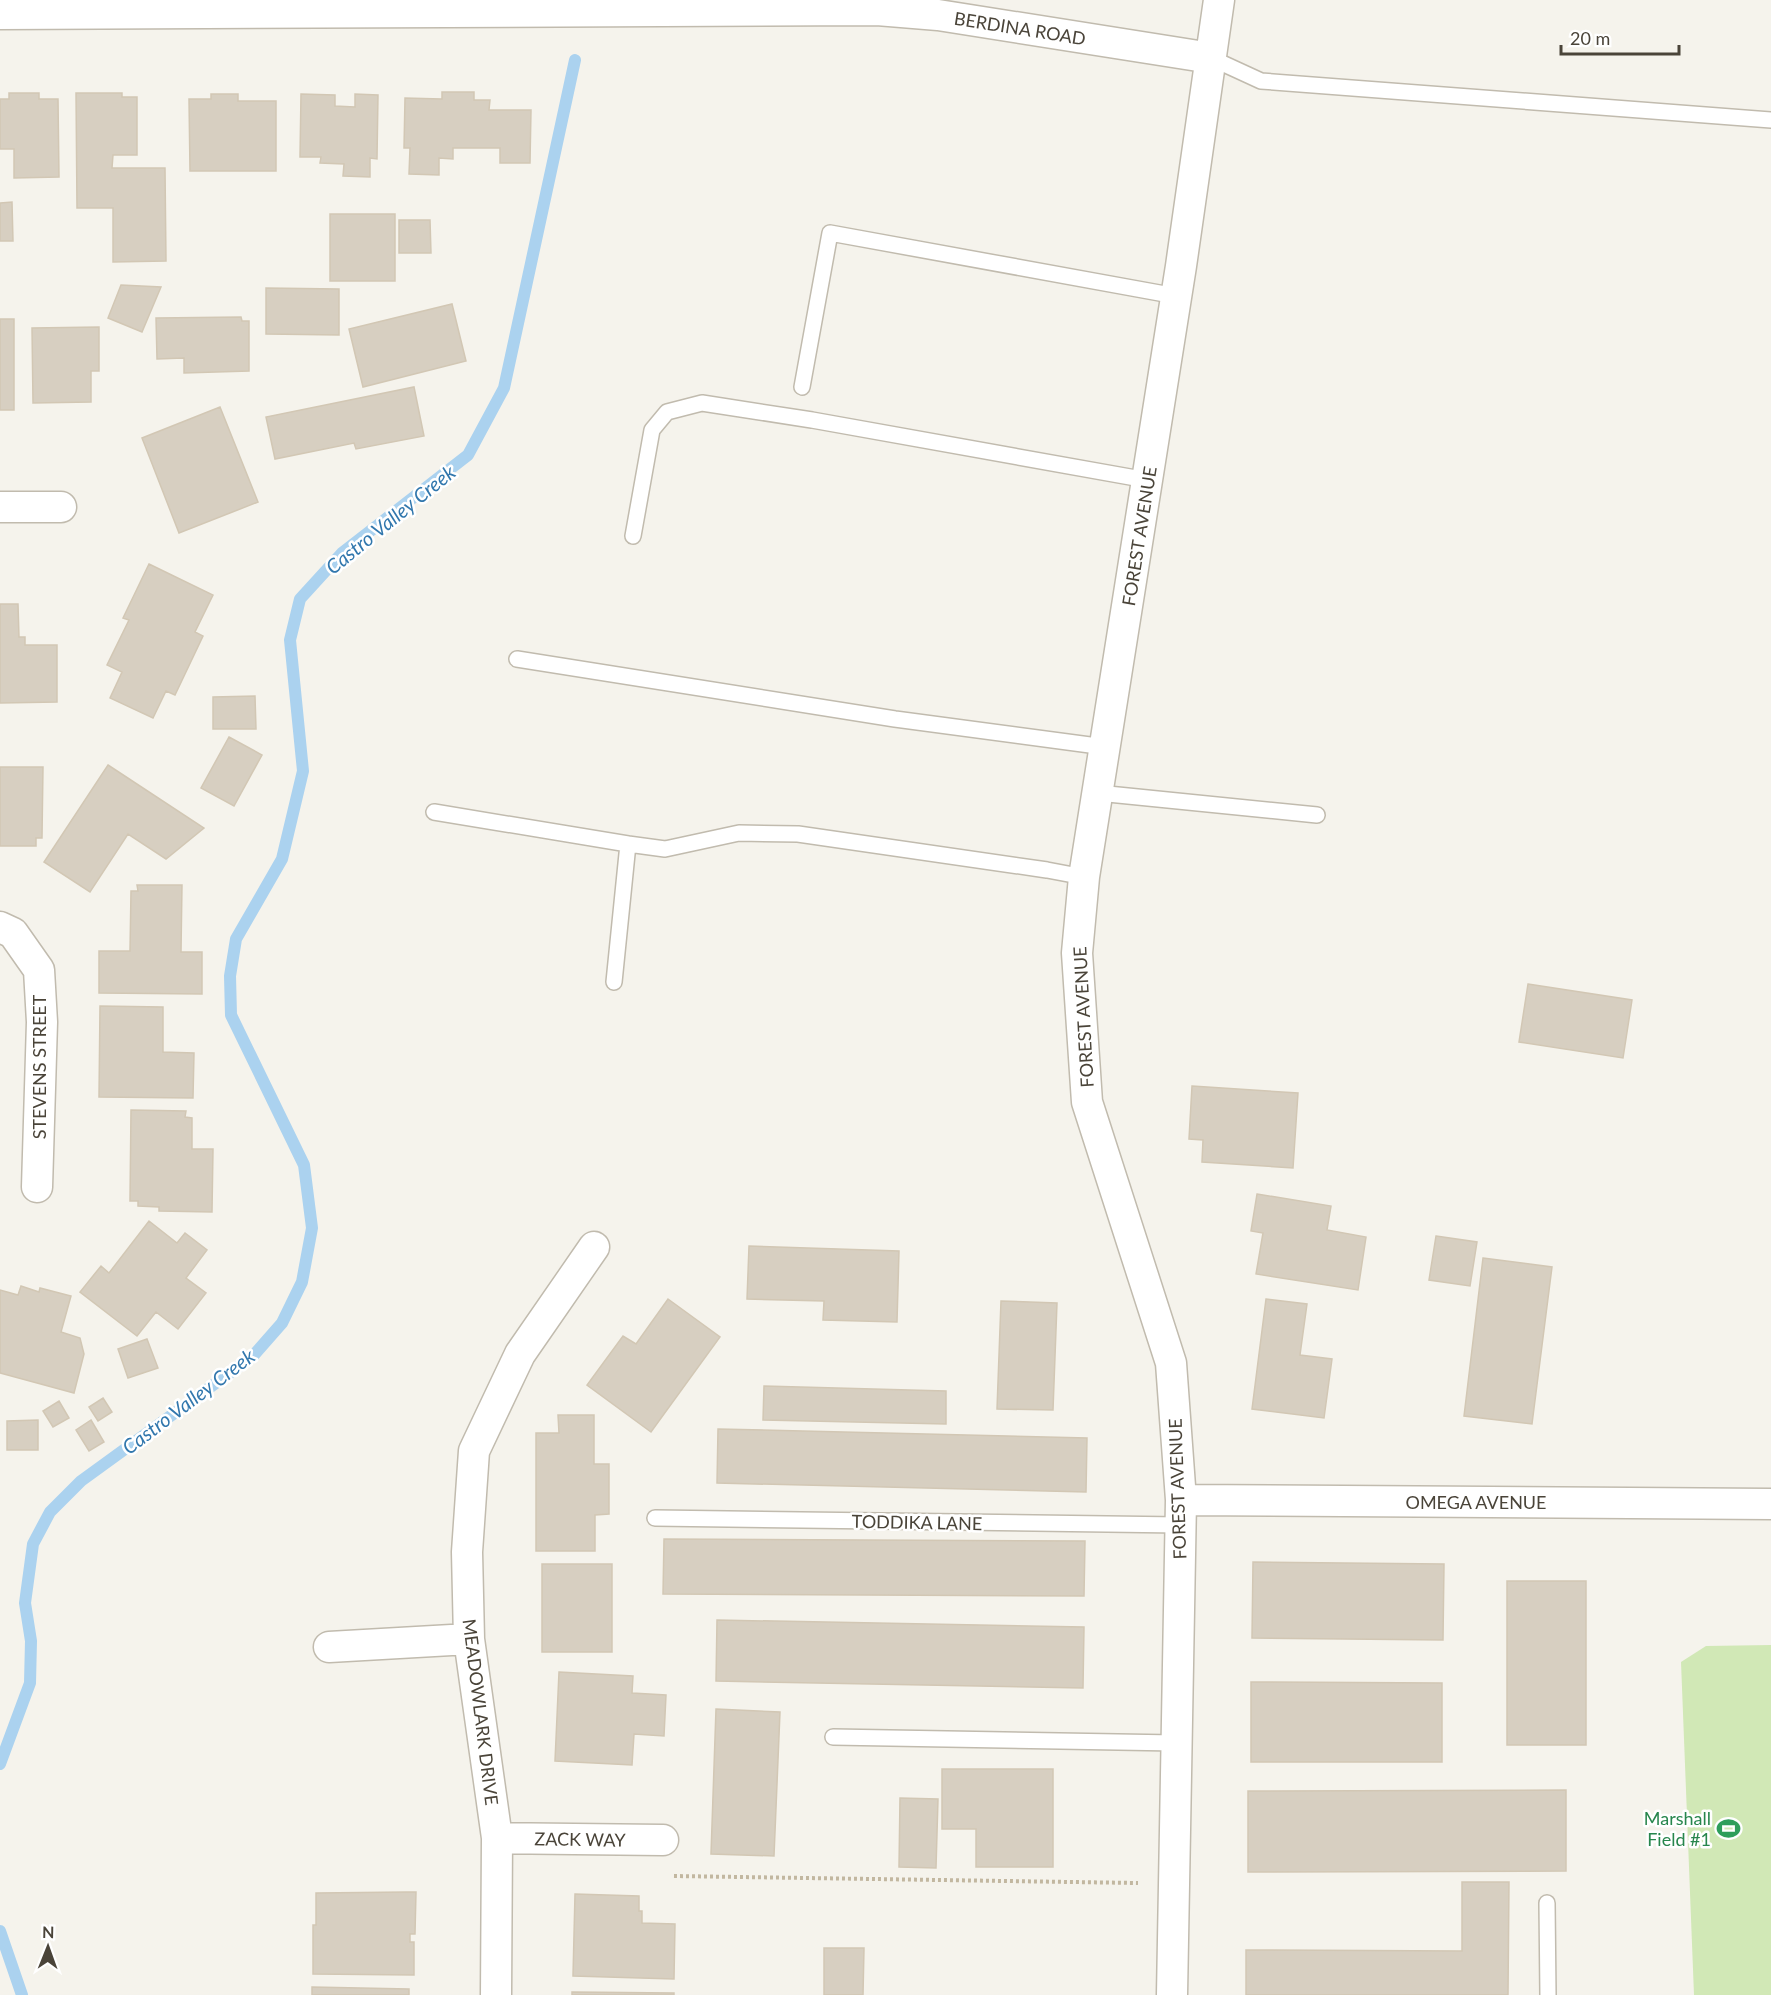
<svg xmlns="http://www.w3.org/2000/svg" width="1771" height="1995" viewBox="0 0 1771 1995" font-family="Lato,sans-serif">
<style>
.green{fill:#d1e8b6}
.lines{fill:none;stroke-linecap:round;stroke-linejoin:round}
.stream{stroke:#abd2ef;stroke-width:12}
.building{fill:#d7cfc1;stroke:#d2c7b4;stroke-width:1.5}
.lane-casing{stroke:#c1bbae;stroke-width:18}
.street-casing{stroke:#c1bbae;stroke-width:33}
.path{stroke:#c2b7a0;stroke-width:4;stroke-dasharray:3 3;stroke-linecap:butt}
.lane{stroke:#fff;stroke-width:15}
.street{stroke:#fff;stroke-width:30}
.labels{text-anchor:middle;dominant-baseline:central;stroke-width:5;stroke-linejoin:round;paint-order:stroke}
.street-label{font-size:18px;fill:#4a4439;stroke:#fff}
.leisure-label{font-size:18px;fill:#27864d;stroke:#fff;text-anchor:end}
.water-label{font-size:20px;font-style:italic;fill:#3177ad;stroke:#fff}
</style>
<rect width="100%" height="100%" fill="#f5f3ec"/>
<!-- green -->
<path class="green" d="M1771,1645v350h-77l-13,-333 25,-16z"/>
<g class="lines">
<!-- stream -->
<path class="stream" d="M0,1764l30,-81 1,-42 -6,-38 8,-59 17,-32 31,-31 172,-125 29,-33 20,-41 10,-54 -8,-63 -73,-150 -1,-39 6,-37 46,-80 21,-88 -13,-131 10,-41 42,-46 126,-98 36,-67 71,-328
M0,1931l22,64"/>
</g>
<!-- building -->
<path class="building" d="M442,92h32v8h16l-1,10h42l-1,53h-30v-15h-47v11l-14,-1v17l-30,-1 1,-26h-6l1,-50 37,1z
M9,93h30v6h19l1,78 -45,1v-29h-14v-50h9z
M76,93h46v4h15v58h-24l-1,13h53l1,93 -53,1v-54h-36z
M211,94h27v7h38v70h-86l-1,-72h22z
M301,94l34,1v11l20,1v-13l23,1 -1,64 -7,-1v19l-27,-1 1,-12 -24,-1 1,-6h-21z
M12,202l1,39h-13v-38z
M330,214h65v67h-65z
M399,220h31l1,33h-32z
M121,285l40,2 -19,45 -34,-14z
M266,288l73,1v46l-73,-1z
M452,304l14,57 -103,26 -14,-58z
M241,317l1,4h7v50l-65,2v-15l-27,1 -1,-41z
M0,319h14v91h-14z
M99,327v44h-8v31l-58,1 -1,-75z
M414,387l10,49 -68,13 -2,-6 -79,16 -9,-42z
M220,407l38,95 -79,31 -37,-95z
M149,564l64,31 -18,37 8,4 -28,59 -9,-4 -13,27 -43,-20 12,-26 -15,-7 22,-45 -6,-2z
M0,604h18l1,33h6v8h32v57l-57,1z
M255,696l1,33h-43v-32z
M229,737l33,18 -28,51 -33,-18z
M108,765l96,63 -38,31 -38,-25 -38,58 -46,-30z
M0,767h43l-1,71h-6v8h-36z
M137,885h45l-1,67h21v42l-103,-1v-42h31l1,-60h7z
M1528,984l104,16 -9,58 -104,-16z
M100,1006l63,1v45l31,1 -1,45 -94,-1z
M1192,1086l106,7 -5,75 -91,-6 1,-22 -14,-1z
M131,1110l55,1 -1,6 7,1v31h21l-1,63 -53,-1v-4l-21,-1v-5h-8z
M1257,1194l74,12 -4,24 39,7 -8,53 -102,-16 7,-41 -12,-2z
M149,1221l28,22 8,-10 22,17 -21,28 20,15 -28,36 -22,-17 -19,24 -57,-44 21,-26 8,7z
M1436,1236l41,6 -7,44 -41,-6z
M749,1246l150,5 -2,71 -74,-2 1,-19 -77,-2z
M1483,1258l69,9 -20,157 -68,-8z
M21,1286l18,6 1,-4 31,8 -10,36 19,6 4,16 -10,39 -74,-20v-83l18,5z
M668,1299l52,38 -69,95 -64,-47 36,-49 13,8z
M1266,1299l41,5 -7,51 32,4 -8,59 -72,-9z
M1001,1301l56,2 -4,107 -56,-1z
M147,1339l11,29 -30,10 -10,-29z
M764,1386l182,5v33l-183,-4z
M103,1398l9,14 -14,9 -9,-14z
M59,1401l10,17 -16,9 -10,-16z
M558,1415h36v49h15v50l-14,1v36h-59v-118h23z
M38,1420v30h-31v-29z
M91,1420l13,22 -15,9 -13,-21z
M718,1429l369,9 -1,54 -369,-9z
M664,1539l421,2 -1,55 -421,-2z
M1253,1562l191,2 -1,76 -191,-2z
M542,1564h70v88h-70z
M1507,1581h79v164h-79z
M717,1620l367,7 -1,61 -367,-7z
M559,1672l74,4 -1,17 34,2 -2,41 -30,-2 -2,31 -77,-4z
M1251,1682l191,1v79h-191z
M716,1709l64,3 -6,144 -63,-2z
M942,1769h111v98h-77v-38h-34z
M1566,1790v81l-318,1v-81z
M900,1798l38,1 -2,69 -37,-1z
M1462,1882h47l-1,113h-262v-45l216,1z
M407,1892h9l-1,42h-5v8h4v33l-101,-1v-49h3v-32z
M575,1894l64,2v15h3v12l33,1 -1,55 -101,-3z
M824,1948h40l-1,47h-39z
M312,1987l97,2v6h-97z
M572,1992l102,1v2h-102z"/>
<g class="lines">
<defs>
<path id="lane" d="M1211,58l50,23 510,39
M802,387l28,-154 346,63
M633,536l19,-106 15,-18 35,-9 110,17 335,60
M517,659l378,60 210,28
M1098,793l219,22
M434,812l194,32
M614,982l14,-138 37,5 74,-16 59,1 249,36 37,7
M655,1518l525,7
M833,1737l343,6
M1547,1903l1,92"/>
<path id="street" d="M0,14l877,-4 61,5 273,43
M0,507h61
M0,927l13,6 26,37 3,52 -5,165
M1181,1500l590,4
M329,1647l140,-8
M497,1838l166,2
M496,1995l1,-157 -28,-199 -2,-87 7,-101 46,-97 74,-107
M1172,1995l9,-495 -10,-137 -84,-261 -10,-149 7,-76 97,-611 38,-266"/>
</defs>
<!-- lane casing -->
<use href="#lane" class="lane-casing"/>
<!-- street casing -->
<use href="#street" class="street-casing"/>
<!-- path -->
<path class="path" d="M674,1876l464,7"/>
<!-- lane -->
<use href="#lane" class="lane"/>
<!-- street -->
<use href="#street" class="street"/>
</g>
<!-- icons -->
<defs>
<symbol id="stadium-bare" viewBox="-9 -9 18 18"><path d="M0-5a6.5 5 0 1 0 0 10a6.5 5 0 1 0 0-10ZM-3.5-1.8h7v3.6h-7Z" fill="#2e9e5b" stroke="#fff" stroke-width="2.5" paint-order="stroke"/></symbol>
</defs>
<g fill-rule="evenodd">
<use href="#stadium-bare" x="1712" y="1812" width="33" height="33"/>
</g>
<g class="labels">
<!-- street labels -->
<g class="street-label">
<text transform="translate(1020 28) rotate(9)">BERDINA ROAD</text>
<text transform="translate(1139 536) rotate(-81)">FOREST AVENUE</text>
<text transform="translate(1083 1017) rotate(-93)">FOREST AVENUE</text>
<text transform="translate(39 1067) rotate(-90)">STEVENS STREET</text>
<text transform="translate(1177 1489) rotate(-92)">FOREST AVENUE</text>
<text x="1476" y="1502">OMEGA AVENUE</text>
<text transform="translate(917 1522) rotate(1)">TODDIKA LANE</text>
<text transform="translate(481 1712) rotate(83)">MEADOWLARK DRIVE</text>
<text transform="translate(580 1839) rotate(1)">ZACK WAY</text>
</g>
<!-- leisure labels -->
<g class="leisure-label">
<text x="1711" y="1818">Marshall<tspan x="1711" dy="21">Field #1</tspan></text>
</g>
<!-- water labels -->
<g class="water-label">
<text transform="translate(390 519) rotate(-39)">Castro Valley Creek</text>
<text transform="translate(188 1401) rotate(-37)">Castro Valley Creek</text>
</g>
</g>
<!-- north arrow -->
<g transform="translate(48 1947) rotate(1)" stroke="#ffffff" stroke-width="4.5" paint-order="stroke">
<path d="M0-4.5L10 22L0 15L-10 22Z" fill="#4a4439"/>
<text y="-9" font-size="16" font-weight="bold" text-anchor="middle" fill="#4a4439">N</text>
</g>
<!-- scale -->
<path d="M1561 45v9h118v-9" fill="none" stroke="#4a4439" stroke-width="3"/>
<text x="1570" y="45" font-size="18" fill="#4a4439" stroke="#ffffff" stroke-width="4.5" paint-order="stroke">20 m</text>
</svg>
